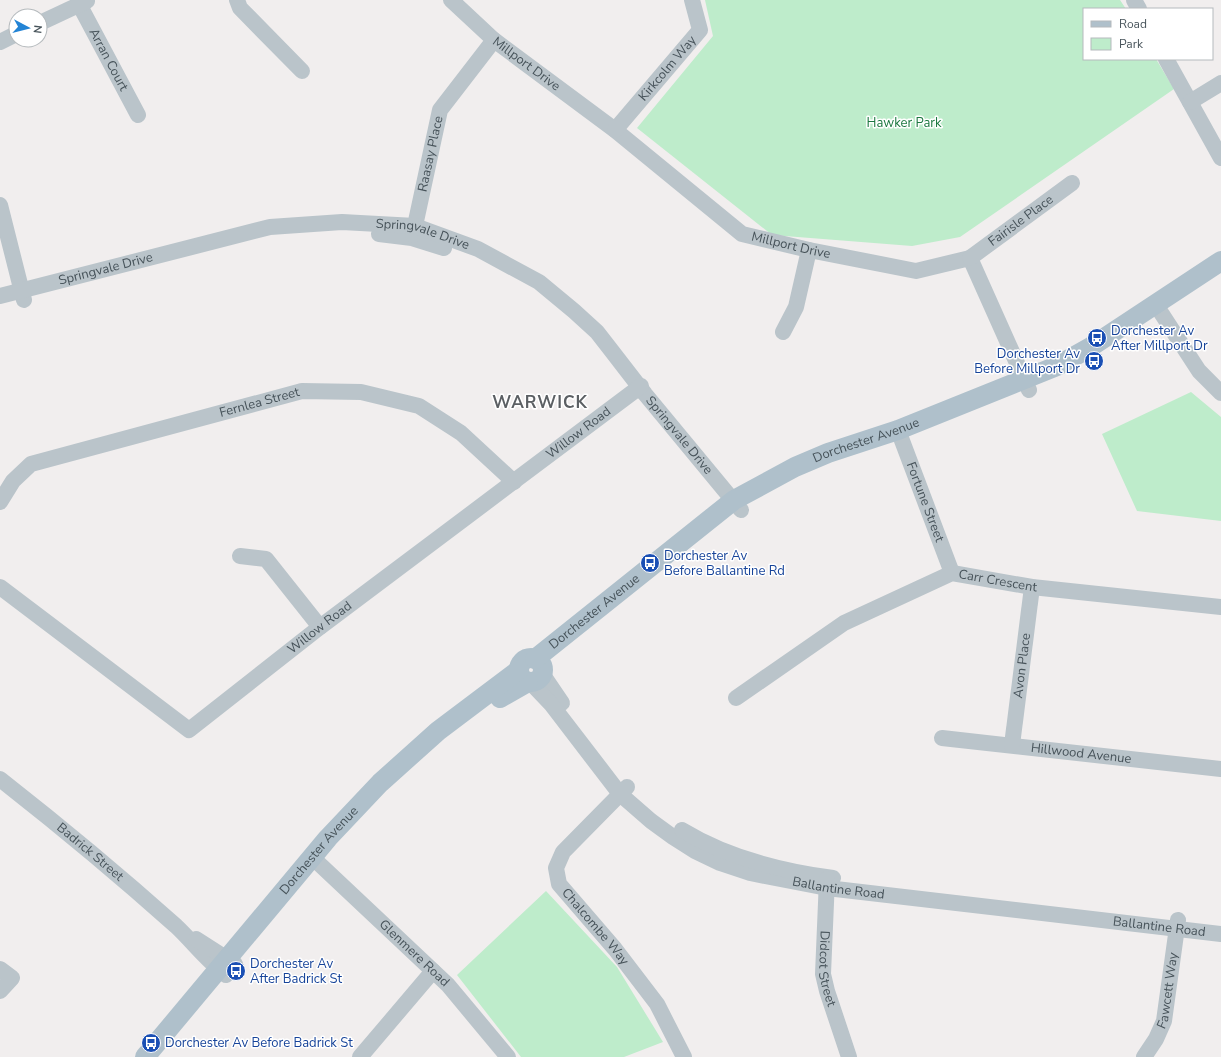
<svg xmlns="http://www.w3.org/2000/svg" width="1221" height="1057" viewBox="0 0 1221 1057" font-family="'Nunito Sans',sans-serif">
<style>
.green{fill:#beeccb}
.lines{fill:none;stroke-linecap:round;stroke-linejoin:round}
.minor{stroke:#bac4ca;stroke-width:16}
.major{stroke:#afc0cb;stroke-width:20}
.labels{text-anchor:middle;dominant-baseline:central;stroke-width:3;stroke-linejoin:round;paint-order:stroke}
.street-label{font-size:13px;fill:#47535a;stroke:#fff}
.park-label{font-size:13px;fill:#1c7840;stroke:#fff}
.transit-label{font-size:13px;fill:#164399;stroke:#fff;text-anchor:start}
.district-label{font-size:17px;font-weight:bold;letter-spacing:1px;fill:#5b5f63;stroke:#fff}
</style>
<rect width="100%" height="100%" fill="#f1eeee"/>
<!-- green -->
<path class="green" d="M705,0h415l6,9h-42v50h72l18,30 -214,148 -48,9 -140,-11 -135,-107 76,-92z
M1191,392l30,25v104l-84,-10 -35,-77z
M546,891l71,76 46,75 -39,15h-103l-64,-82z"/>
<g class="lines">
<!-- minor -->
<g class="minor">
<path d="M237,0l3,8 62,63"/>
<path id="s1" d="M451,0l43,40 121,90 127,104 67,16 107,21 54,-13 59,132"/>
<path d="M1134,0l5,9"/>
<path id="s2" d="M79,4l59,111"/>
<path d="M40,23l47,-22"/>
<path d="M0,42l16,-8"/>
<path d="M1166,59l55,99"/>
<path d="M1190,102l31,-19"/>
<path id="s3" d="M615,130l85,-100 -8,-30"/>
<path d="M0,205l24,95"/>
<path d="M379,234l33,4 32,10"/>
<path id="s4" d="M413,235l27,-125 54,-70"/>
<path id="s5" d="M970,258l102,-75"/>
<path id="s6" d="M0,296l270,-69 72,-5 73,4 63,23 61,33 35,29 23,21 14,18 34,44 96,116"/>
<path d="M1156,305l43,66 22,22"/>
<path d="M783,332l13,-25 13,-57"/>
<path id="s7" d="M898,430l54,143"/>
<path id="s8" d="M0,502l13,-21 18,-17 271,-73 59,1 58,14 42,27 53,49"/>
<path d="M240,556l26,3 54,68"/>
<path id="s9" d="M0,587l189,143 131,-103 321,-241"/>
<path d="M543,675l19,28"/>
<path id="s10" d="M531,683l20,21 69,90 31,27 22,16 22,14 25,12 30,10 77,15 394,46"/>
<path id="s11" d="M736,698l108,-75 108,-50 80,14 189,20"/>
<path id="s12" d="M942,738l279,31"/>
<path id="s13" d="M1012,745l20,-158"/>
<path id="s14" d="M0,779c60,47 119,96 176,147 17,16 31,35 50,49"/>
<path id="s15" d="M627,787l-64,65 -7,16 3,16 56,65 42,55 27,53"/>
<path d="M682,830c46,28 98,41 151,48"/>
<path id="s16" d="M313,858l135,127 60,72"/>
<path id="s17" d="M827,879l-4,95 4,17 22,66"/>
<path d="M196,939l39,25"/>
<path d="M0,969l12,9 -12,13"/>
<path d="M360,1057l73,-86"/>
<path id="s18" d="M1144,1057l12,-18 8,-18 14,-101"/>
</g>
<!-- major -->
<g class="major">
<circle cx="531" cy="670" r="12"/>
<path id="s19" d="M535,659l199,-159 61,-33 33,-14 70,-23 159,-64 32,-18 132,-87"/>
<path d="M500,698l28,-16"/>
<path id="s20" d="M145,1057l183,-219 52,-55 58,-52 81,-61"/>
</g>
</g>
<!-- icons -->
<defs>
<symbol id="bus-disc" viewBox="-11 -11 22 22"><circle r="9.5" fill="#1a4fb4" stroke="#fff"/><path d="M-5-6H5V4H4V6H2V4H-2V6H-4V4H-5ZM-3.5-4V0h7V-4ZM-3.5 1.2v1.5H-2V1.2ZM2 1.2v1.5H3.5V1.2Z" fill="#fff"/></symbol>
</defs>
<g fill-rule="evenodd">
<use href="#bus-disc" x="1086" y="327" width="22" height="22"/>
<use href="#bus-disc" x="1083" y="350" width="22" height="22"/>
<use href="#bus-disc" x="639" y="552" width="22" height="22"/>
<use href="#bus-disc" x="225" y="960" width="22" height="22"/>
<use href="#bus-disc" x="140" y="1032" width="22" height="22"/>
</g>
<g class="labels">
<!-- street labels -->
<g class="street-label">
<text stroke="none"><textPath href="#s2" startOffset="63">Arran Court</textPath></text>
<text stroke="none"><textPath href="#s1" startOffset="99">Millport Drive</textPath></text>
<text stroke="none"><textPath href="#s3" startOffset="81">Kirkcolm Way</textPath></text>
<text stroke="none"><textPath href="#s4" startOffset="83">Raasay Place</textPath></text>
<text stroke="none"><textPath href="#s5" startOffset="63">Fairisle Place</textPath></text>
<text stroke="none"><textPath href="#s6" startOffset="433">Springvale Drive</textPath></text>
<text stroke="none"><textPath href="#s1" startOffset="424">Millport Drive</textPath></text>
<text stroke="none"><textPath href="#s6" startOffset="109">Springvale Drive</textPath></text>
<text stroke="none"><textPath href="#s8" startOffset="286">Fernlea Street</textPath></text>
<text stroke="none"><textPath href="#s9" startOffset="727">Willow Road</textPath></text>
<text stroke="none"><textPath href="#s6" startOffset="769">Springvale Drive</textPath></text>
<text stroke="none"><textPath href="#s19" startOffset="400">Dorchester Avenue</textPath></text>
<text stroke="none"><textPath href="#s7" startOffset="77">Fortune Street</textPath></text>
<text stroke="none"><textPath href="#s11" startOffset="297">Carr Crescent</textPath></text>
<text stroke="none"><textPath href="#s19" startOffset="76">Dorchester Avenue</textPath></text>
<text stroke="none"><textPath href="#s9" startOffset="403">Willow Road</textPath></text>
<text stroke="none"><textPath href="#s13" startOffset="80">Avon Place</textPath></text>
<text stroke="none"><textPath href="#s12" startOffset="140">Hillwood Avenue</textPath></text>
<text stroke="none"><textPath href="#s20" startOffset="270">Dorchester Avenue</textPath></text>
<text stroke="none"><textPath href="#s14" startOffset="116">Badrick Street</textPath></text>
<text stroke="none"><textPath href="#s10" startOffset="386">Ballantine Road</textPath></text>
<text stroke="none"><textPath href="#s15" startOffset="181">Chalcombe Way</textPath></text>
<text stroke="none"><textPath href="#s10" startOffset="709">Ballantine Road</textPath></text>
<text stroke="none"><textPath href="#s16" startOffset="139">Glenmere Road</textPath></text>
<text stroke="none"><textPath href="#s17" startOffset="90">Didcot Street</textPath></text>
<text stroke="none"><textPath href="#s18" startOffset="72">Fawcett Way</textPath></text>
</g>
<!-- park labels -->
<g class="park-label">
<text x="904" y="123">Hawker Park</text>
</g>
<!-- transit labels -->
<g class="transit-label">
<text x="1111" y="331">Dorchester Av<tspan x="1111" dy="15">After Millport Dr</tspan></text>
<text x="1080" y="354" text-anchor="end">Dorchester Av<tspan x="1080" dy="15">Before Millport Dr</tspan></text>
<text x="664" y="556">Dorchester Av<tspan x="664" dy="15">Before Ballantine Rd</tspan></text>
<text x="250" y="964">Dorchester Av<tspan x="250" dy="15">After Badrick St</tspan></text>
<text x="165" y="1043">Dorchester Av Before Badrick St</text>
</g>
<!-- district labels -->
<g class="district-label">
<text x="540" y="402">WARWICK</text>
</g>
</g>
<!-- legend -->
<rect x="1083" y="8" width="130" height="52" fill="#ffffff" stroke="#b5babd"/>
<rect x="1091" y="21" width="20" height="6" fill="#afc0cb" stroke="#b5babd"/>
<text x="1119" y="28" font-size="12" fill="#47535a">Road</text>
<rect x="1091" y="38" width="20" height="12" fill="#beeccb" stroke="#b5babd"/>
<text x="1119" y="48" font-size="12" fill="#47535a">Park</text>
<!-- north arrow -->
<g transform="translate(28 28) rotate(97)"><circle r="19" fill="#ffffff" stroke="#b5babd"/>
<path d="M0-3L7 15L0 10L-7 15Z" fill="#2384d5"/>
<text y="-6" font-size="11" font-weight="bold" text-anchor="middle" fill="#47535a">N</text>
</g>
</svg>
